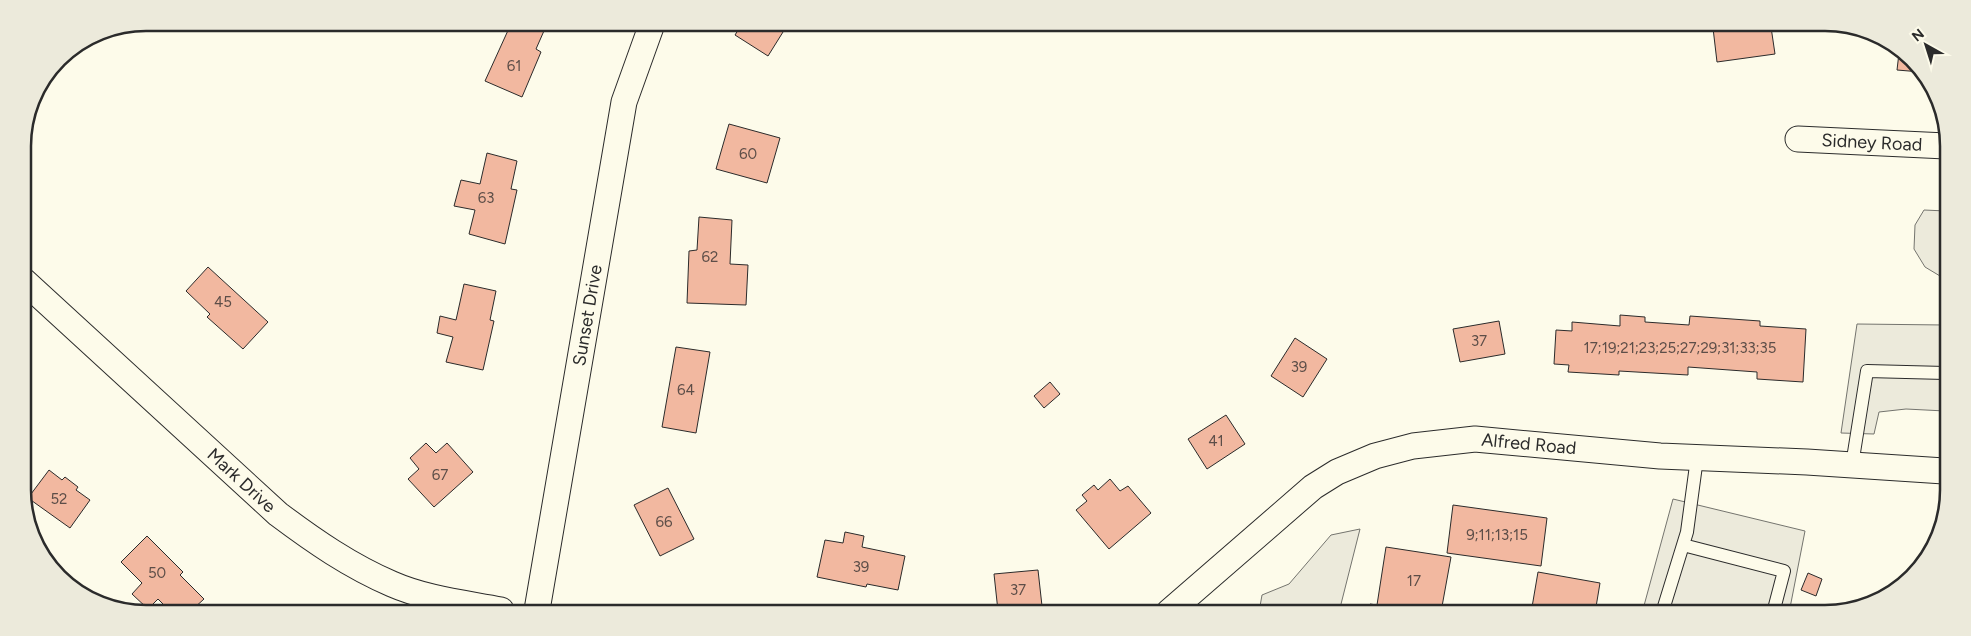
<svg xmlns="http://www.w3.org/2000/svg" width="1971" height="636" viewBox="0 0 1971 636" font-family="Figtree,sans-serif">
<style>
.parking{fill:#eceadb;stroke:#74746e}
.building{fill:#f2b8a0;stroke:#2b2b2b}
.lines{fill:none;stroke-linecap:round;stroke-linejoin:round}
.lane-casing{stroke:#2b2b2b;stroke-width:14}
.street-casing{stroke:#2b2b2b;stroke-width:27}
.lane{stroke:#fdfbea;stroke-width:12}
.street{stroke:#fdfbea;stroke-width:25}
.labels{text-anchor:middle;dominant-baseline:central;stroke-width:4;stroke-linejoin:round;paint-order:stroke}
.number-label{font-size:15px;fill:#5d4e48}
.street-label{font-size:18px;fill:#2b2b2b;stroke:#fdfbea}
.rim{fill:none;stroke:#2b2b2b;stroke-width:2.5}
</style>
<rect width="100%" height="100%" fill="#fdfbea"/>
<!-- parking -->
<path class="parking" d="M1924,210l22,1 -1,68 -20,-12 -11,-18 1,-24z
M1857,324l88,1v86l-39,-2 -27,3 -5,22 -33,-1z
M1673,499l132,32 -16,82h-147z
M1360,529l-21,83h-80l3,-17 27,-11 42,-49z"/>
<!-- building -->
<path class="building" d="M504,23l43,1 -11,25 5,3 -19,45 -37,-16 25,-55z
M742,24h46l-20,32 -33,-21z
M1720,26l51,1 4,27 -58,8 -4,-34z
M1899,53l19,11 3,8 -24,-2z
M729,124l51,14 -13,45 -51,-14z
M487,153l30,8 -6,28 6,1 -12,54 -36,-10 6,-24 -21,-4 7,-26 19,4z
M699,217l33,3 -2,44 18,1 -2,40 -59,-2 2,-52 8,-1z
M208,267l60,55 -25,27 -36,-32 3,-3 -24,-23z
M464,284l32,7 -6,29 4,1 -11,49 -37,-8 7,-25 -16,-4 3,-17 16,4z
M1620,315l25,2v5l44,3 1,-9 70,5v5l46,3 -3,53 -46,-3v-7l-69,-5v8l-69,-4v4l-51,-3 1,-7 -15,-1 2,-34 16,1v-9l48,4z
M1499,321l6,33 -45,8 -7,-33z
M1295,338l32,21 -24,38 -32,-21z
M676,347l34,5 -14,81 -34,-6z
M1050,382l10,12 -16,14 -10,-12z
M1226,415l19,29 -38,25 -19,-30z
M426,443l10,10 11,-10 26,29 -39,35 -26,-28 11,-10 -9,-11z
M49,470l13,10 3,-3 13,10 -2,3 14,10 -20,28 -42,-30z
M1110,479l10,12 8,-5 23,27 -42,36 -33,-39 11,-9 -5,-6 12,-10 4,5z
M668,488l26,51 -34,17 -26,-51z
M1453,505l94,13 -6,48 -94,-13z
M845,532l19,4 -2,11 43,9 -7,34 -31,-6 -1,3 -49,-10 8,-37 18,3z
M147,536l36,36 -3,3 24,24 -11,10h-25l-10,-10 -10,10 -16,-15 10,-11 -21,-21z
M1386,547l65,10 -10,55h-72l1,-8 7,1z
M1038,570l4,36 -44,5 -4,-37z
M1538,572l62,11 -5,30h-64z
M1808,573l14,6 -6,17 -15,-6z"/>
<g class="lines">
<defs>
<path id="lane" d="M1852,465l15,-94 78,2
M1683,545l101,26 -11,42
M1662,613l25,-81 10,-74"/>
<g id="street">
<path id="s1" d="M1798,139l148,7"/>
<path id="s2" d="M24,281l254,233c36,27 72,52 114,70 34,15 73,19 109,26"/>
<path id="s3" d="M537,610l87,-508 28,-78"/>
<path id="s4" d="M1169,612l144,-125 24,-15 38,-16 38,-10 62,-7 185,17 147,6 137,9"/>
</g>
</defs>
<!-- lane casing -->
<use href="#lane" class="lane-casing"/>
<!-- street casing -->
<use href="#street" class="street-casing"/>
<!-- lane -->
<use href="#lane" class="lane"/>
<!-- street -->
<use href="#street" class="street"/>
</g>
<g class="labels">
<!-- number labels -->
<g class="number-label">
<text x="514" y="66">61</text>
<text x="748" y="154">60</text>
<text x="486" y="198">63</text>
<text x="710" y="257">62</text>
<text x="223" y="302">45</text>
<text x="1479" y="341">37</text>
<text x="1680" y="348">17;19;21;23;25;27;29;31;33;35</text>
<text x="1299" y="367">39</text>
<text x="686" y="390">64</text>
<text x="1216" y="441">41</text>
<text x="440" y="475">67</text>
<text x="59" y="499">52</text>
<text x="664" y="522">66</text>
<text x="1497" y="535">9;11;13;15</text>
<text x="861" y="567">39</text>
<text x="157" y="573">50</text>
<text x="1414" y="581">17</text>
<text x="1018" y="590">37</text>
</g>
<!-- street labels -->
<g class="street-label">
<text stroke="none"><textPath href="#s1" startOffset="74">Sidney Road</textPath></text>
<text stroke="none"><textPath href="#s3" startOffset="299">Sunset Drive</textPath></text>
<text stroke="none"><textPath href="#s4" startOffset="416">Alfred Road</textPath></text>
<text stroke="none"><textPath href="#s2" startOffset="295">Mark Drive</textPath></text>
</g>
</g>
<!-- crop -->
<path d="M0 0H1971V636H0ZM146 31H1825A115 115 0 0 1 1940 146V490A115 115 0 0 1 1825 605H146A115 115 0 0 1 31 490V146A115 115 0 0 1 146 31Z" fill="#eceadb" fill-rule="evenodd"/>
<path class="rim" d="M146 31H1825A115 115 0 0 1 1940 146V490A115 115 0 0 1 1825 605H146A115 115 0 0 1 31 490V146A115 115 0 0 1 146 31Z"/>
<!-- north arrow -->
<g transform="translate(1926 45) rotate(321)" stroke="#fdfbea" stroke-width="4" paint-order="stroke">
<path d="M0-4L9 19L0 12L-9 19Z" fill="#2b2b2b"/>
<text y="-8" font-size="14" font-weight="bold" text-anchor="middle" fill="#2b2b2b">N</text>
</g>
</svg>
